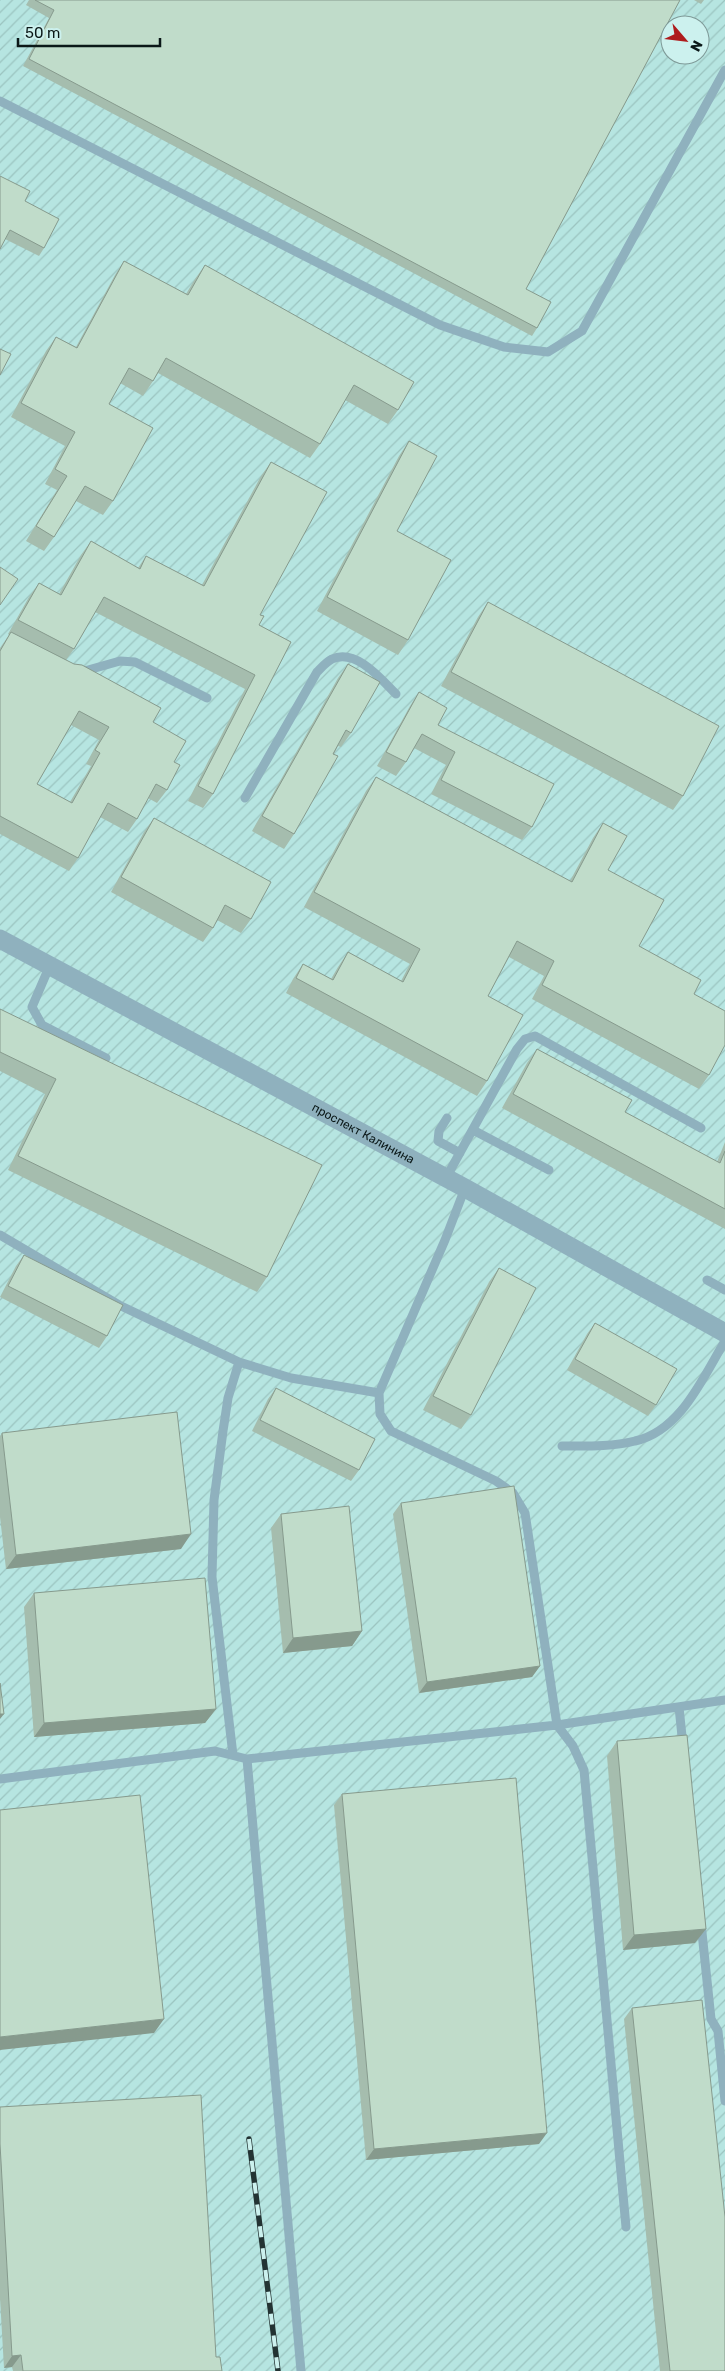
<svg xmlns="http://www.w3.org/2000/svg" width="725" height="2371" viewBox="0 0 725 2371" font-family="Rubik,sans-serif">
<style>
.industrial{fill:url(#industrial-furrows);fill-rule:evenodd}
.lines{fill:none;stroke-linecap:round;stroke-linejoin:round}
.lane{stroke:#8fb1be;stroke-width:9}
.street{stroke:#8fb1be;stroke-width:19}
.rail-casing{stroke:#233333;stroke-width:5.5}
.rail{stroke:#ccf1ee;stroke-width:4;stroke-dasharray:11;stroke-linecap:butt}
.wall{fill:#a5bdae;fill-rule:evenodd}
.shaded-wall{fill:#869a8d}
.building{fill:#c0dcca;stroke:#869a8d;fill-rule:evenodd}
.labels{text-anchor:middle;dominant-baseline:central;stroke-width:4;stroke-linejoin:round;paint-order:stroke}
.street-label{font-size:12px;fill:#0b1818;stroke:#ccf1ee}
</style>
<defs>
<pattern id="industrial-furrows" width="10" height="10" patternUnits="userSpaceOnUse" patternTransform="scale(1.25)"><rect width="10" height="10" fill="#b6e5e1"/><path d="M-1 1l2-2M0 10L10 0M9 11l2-2" fill="none" stroke="#9bc4c0"/></pattern>
</defs>
<rect width="100%" height="100%" fill="#ccf1ee"/>
<!-- industrial -->
<path class="industrial" d="M0,0h725v2371h-725zM670,25h30v30h-30z"/>
<g class="lines">
<!-- lane -->
<path class="lane" d="M0,101l440,224 64,22 44,5 34,-21 143,-261
M81,672l39,-11 15,1 72,36
M245,798l72,-126c4,-4 9,-10 15,-13 24,-11 49,20 64,35
M50,965l-18,42 10,18 64,33
M447,1118l-8,13 -1,10 22,12
M473,1130l76,40
M446,1178l71,-129 8,-10 10,-3 166,92
M465,1188l-20,52 -66,153 1,21 11,17 105,50 17,12 12,20 32,212 16,21 11,24 42,457
M0,1235l119,70 120,57 52,16 88,15
M707,1280l18,10
M562,1446c24,0 49,1 73,-5 46,-10 68,-64 90,-100
M679,1707l4,39
M233,1755l-21,-178 2,-77 9,-69 5,-33 11,-36
M0,1779l215,-28 32,8
M701,1923l10,96 7,12 7,70
M301,2371l-54,-612 310,-34 168,-25"/>
<!-- street -->
<path class="street" id="s1" d="M0,939l465,249 260,145"/>
<defs>
<path id="rail" d="M249,2139l29,232"/>
</defs>
<!-- rail casing -->
<use href="#rail" class="rail-casing"/>
<!-- rail -->
<use href="#rail" class="rail"/>
</g>
<!-- wall -->
<path class="wall" d="M29,0h651l-154,289 11,39 -5,8 -509,-270 26,-48 -23,-13z
M694,0h10l-3,4z
M25,201l19,47 -5,8 -34,-17z
M124,261l62,33 9,-15 10,-14 193,145 -10,14 -43,-24 -25,44 -10,14 -152,-85 -5,8 -10,15 -23,-13 -11,21 4,97 -10,14 -27,-14 -22,36 -10,14 -18,-10 31,-51 -12,-6 20,-38 -54,-29 35,-66 10,-14 20,10 39,-72z
M409,441l-12,90 11,109 -10,15 -81,-44 82,-155z
M271,462l-12,163 32,17 -78,152 -10,14 -15,-7 57,-112 -150,-77 -21,37 -8,11 87,62 21,40 -7,28 -10,13 -9,-5 -11,21 -9,13 -28,-15 -22,41 -9,13 -69,-37v-186l9,-13 -1,-1 21,-37 10,-14 20,11 22,-39 10,-14 47,27 8,-12 56,29 59,-109zM71,725l28,15 -13,24 5,2 -21,36 -33,-18z
M488,602l195,194 -10,14 -232,-124 37,-69z
M348,664l3,69 -10,14 -3,-1 -44,88 -10,15 -32,-18 86,-153z
M419,692l19,33 94,102 -10,13 -91,-46 15,-29 -32,-17 -8,14 -10,14 -19,-10 33,-60z
M376,777l194,104 23,-43 10,-15 5,47 31,76 55,48 15,81 -10,14 -167,-90 12,-23 -35,-19 -21,39 -1,85 -10,15 -191,-103 7,-14 10,-15 28,15 7,-12 10,-15 53,29 9,-17 -106,-57 62,-116z
M154,818l97,101 -10,14 -24,-13 -4,8 -10,14 -92,-50 33,-60z
M0,1009l267,268 -10,15 -249,-122 37,-76 -45,-23z
M537,1049l88,63 92,50 8,-20v87l-223,-121 25,-45z
M24,1255l83,81 -8,12 -99,-51 16,-31z
M499,1268l-28,147 -10,14 -38,-19 66,-128z
M595,1323l61,82 -8,11 -81,-46 20,-36z
M276,1388l83,82 -8,11 -99,-50 16,-32z
M2,1433l179,116 -175,20 -6,-52v-81z
M401,1503l139,163 -8,11 -113,16 -26,-179z
M281,1514l81,117 -10,15 -69,7 -12,-125z
M34,1593l182,116 -11,14 -171,14 -10,-130z
M617,1741l78,202 -72,7 -16,-194z
M342,1794l197,350 -173,16 -32,-355z
M632,2008l93,363h-65l-36,-352z
M0,2107l216,250 6,14h-209l-1,-4 -8,1 -4,-70z"/>
<!-- shaded-wall -->
<path class="shaded-wall" d="M191,1534l-10,15 -175,20 10,-14z
M362,1631l-10,15 -69,7 10,-15z
M540,1666l-8,11 -113,16 8,-11z
M216,1709l-11,14 -171,14 10,-14z
M0,1714h4l-4,5z
M706,1929l-11,14 -72,7 11,-15z
M164,2019l-10,14 -154,17v-13z
M547,2133l-8,11 -173,16 8,-11z
M21,2355l-9,12 -8,1 8,-12z"/>
<!-- building -->
<path class="building" d="M35,0h645l-154,289 25,13 -14,26 -508,-269 25,-49z
M0,176l30,15 -5,10 34,18 -15,29 -34,-18 -10,19z
M124,261l64,34 17,-30 209,117 -16,28 -44,-25 -34,59 -154,-86 -13,23 -24,-13 -20,36 44,24 -40,73 -28,-15 -31,51 -18,-11 31,-50 -12,-7 20,-37 -54,-29 35,-66 21,11z
M0,349l11,5 -11,21z
M409,441l28,15 -40,75 54,29 -43,80 -81,-43z
M271,462l56,30 -67,123 4,1 -5,9 32,17 -78,152 -15,-8 57,-111 -151,-78 -30,52 -56,-29 21,-37 22,12 30,-54 49,28 6,-13 58,30z
M0,567l18,12 -18,26z
M488,602l231,124 -36,70 -232,-124z
M11,632l63,32 8,1 79,43 -8,14 33,19 -12,21 6,3 -13,25 -11,-6 -19,35 -29,-16 -30,55 -78,-42v-165zM79,711l30,16 -14,23 5,3 -28,50 -35,-19z
M348,664l32,18 -29,51 -5,-3 -13,24 5,2 -44,78 -32,-18z
M419,692l28,16 -9,17 116,59 -22,43 -91,-47 14,-28 -33,-18 -16,28 -20,-10z
M376,777l196,105 31,-59 24,13 -19,34 56,30 -25,46 62,34 -7,14 31,17v34l-16,30 -167,-90 12,-24 -37,-20 -29,55 35,19 -36,66 -191,-103 7,-14 30,16 15,-28 55,30 17,-33 -106,-57z
M154,818l117,64 -20,37 -26,-14 -12,23 -92,-51z
M0,1009l322,156 -55,112 -249,-121 38,-77 -56,-27z
M537,1049l95,51 -7,12 95,51 5,-12v58l-212,-115z
M24,1255l99,50 -16,31 -99,-50z
M499,1268l37,20 -65,127 -38,-19z
M595,1323l82,46 -21,36 -81,-46z
M276,1388l99,51 -16,31 -99,-50z
M177,1412l14,122 -175,21 -14,-122z
M514,1486l26,180 -113,16 -26,-179z
M349,1506l13,125 -69,7 -12,-124z
M205,1578l11,131 -172,14 -10,-130z
M0,1683l4,31h-4z
M687,1735l19,194 -72,6 -17,-194z
M516,1778l31,355 -173,16 -32,-355z
M140,1795l24,224 -164,18v-227z
M702,2000l23,217v154h-55l-38,-363z
M201,2095l15,262h4l2,14h-199l-2,-16 -9,1 -12,-212v-37z"/>
<g class="labels">
<!-- street labels -->
<g class="street-label">
<text stroke="none"><textPath href="#s1" startOffset="412">проспект Калинина</textPath></text>
</g>
</g>
<!-- north arrow -->
<g transform="translate(685 40) rotate(118)"><circle r="24" fill="#ccf1ee" stroke="#7f9a98"/>
<path d="M0-4L9 19L0 12L-9 19Z" fill="#ae1c1d"/>
<text y="-8" font-size="14" font-weight="bold" text-anchor="middle" fill="#0b1818">N</text>
</g>
<!-- scale -->
<path d="M18 38v8h142v-8" fill="none" stroke="#0b1818" stroke-width="2.5"/>
<text x="25" y="38" font-size="15" fill="#0b1818" stroke="#ccf1ee" stroke-width="4" paint-order="stroke">50 m</text>
</svg>
